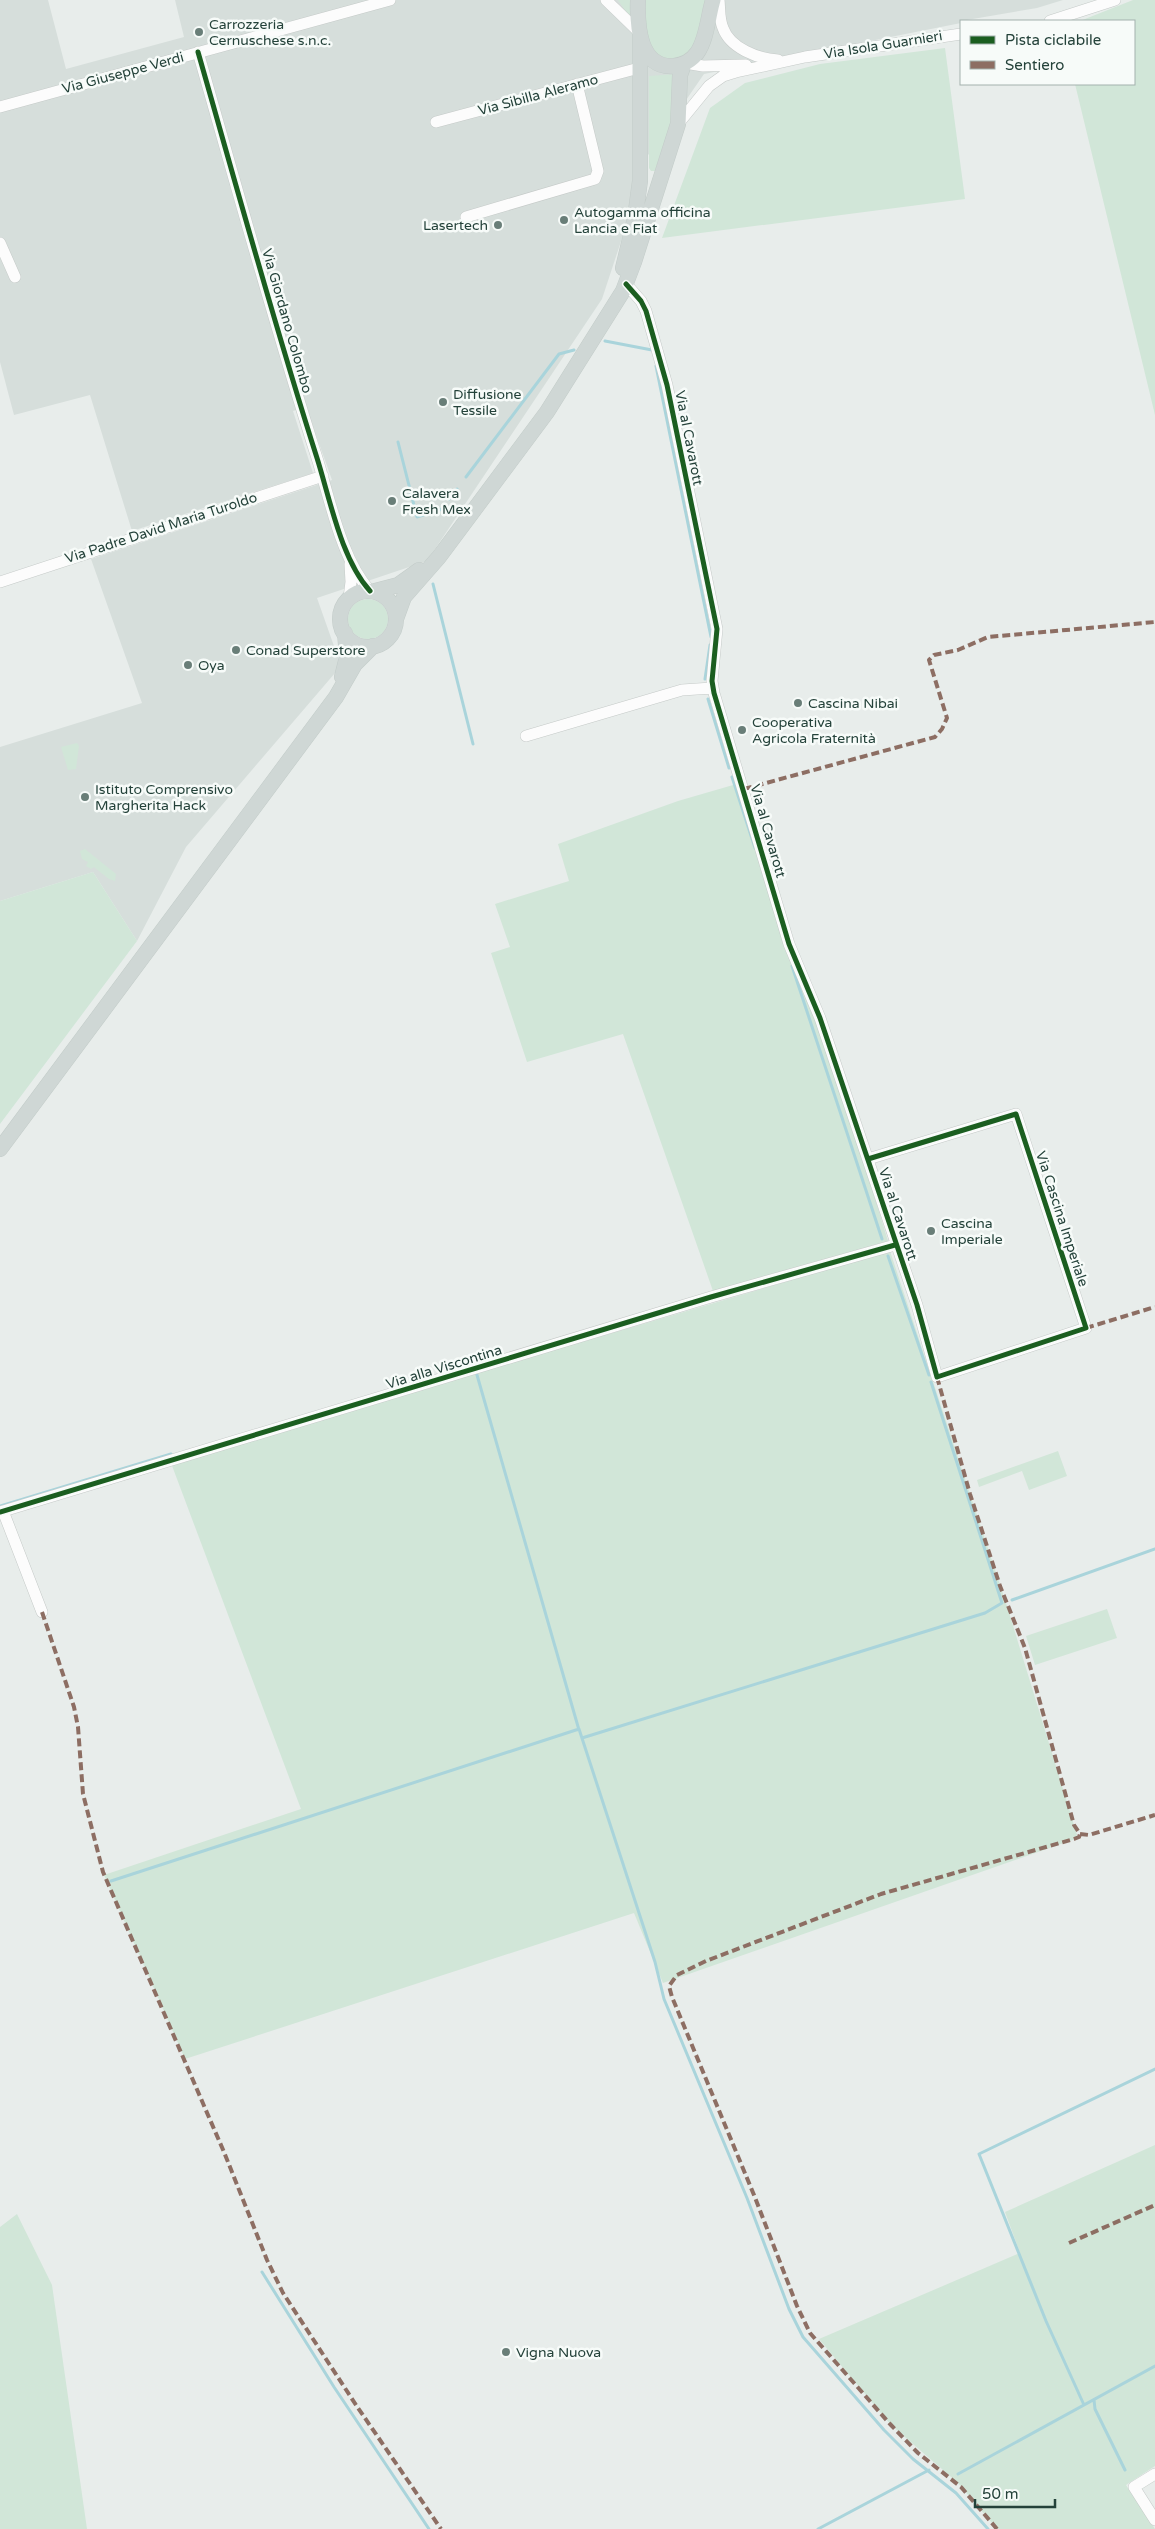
<svg xmlns="http://www.w3.org/2000/svg" width="1155" height="2529" viewBox="0 0 1155 2529" font-family="'Varela Round',sans-serif">
<style>
.built{fill:#d6dedb}
.green{fill:#d1e6d8}
.lines{fill:none;stroke-linecap:round;stroke-linejoin:round}
.stream{stroke:#a9d4db;stroke-width:3}
.minor-casing{stroke:#c5cac8;stroke-width:12}
.major-casing{stroke:#c3ccc9;stroke-width:16}
.minor{stroke:#fcfcfc;stroke-width:11}
.major{stroke:#cfd7d5;stroke-width:15}
.quiet{stroke:#8d6e63;stroke-width:4;stroke-dasharray:8 4;stroke-linecap:butt}
.cycleway-casing{stroke:#f7fbf9;stroke-width:8}
.cycleway{stroke:#1b5e20;stroke-width:5}
.poi-dot{fill:#697e78;stroke:#f7fbf9;stroke-width:2}
.labels{text-anchor:middle;dominant-baseline:central;stroke-width:5;stroke-linejoin:round;paint-order:stroke}
.poi-label{font-size:14px;fill:#24423a;stroke:#f7fbf9;text-anchor:start}
.street-label{font-size:14px;fill:#24423a;stroke:#f7fbf9}
</style>
<rect width="100%" height="100%" fill="#e8edeb"/>
<!-- built -->
<path class="built" d="M0,0h48l18,69 118,-32 -9,-37h888l-26,8 -76,13v2l-257,51 -69,100 -8,49 -25,76 -175,262 -110,37 24,68 -155,181 -49,94 -44,-69 -93,29v-154l142,-44 -51,-144 241,-79 -26,-73 -13,4 20,62 -181,58 -42,-136 -76,20 -14,-53z"/>
<!-- green -->
<path class="green" d="M618,0h16l-1,22z
M644,0h63c-4,16 -6,40 -17,52 -3,4 -10,5 -14,7 -31,11 -31,-42 -32,-59z
M1133,0h22v415l-80,-331h59v-63h-54z
M945,48l20,151 -303,39 48,-130 35,-25 75,-19z
M688,73l-33,98h-4l-2,-3v-92z
M348 619a20 20 0 1 1 40 0a20 20 0 1 1-40 0Z
M77,743l2,3 -3,23 -8,1 -7,-23z
M740,783l93,278 55,180 -175,50 -90,-257 -96,28 -36,-109 19,-6 -15,-43 74,-23 -11,-37 120,-43z
M85,849l31,25 -1,7 -6,-2 -15,-12 -3,2 -5,-3 2,-4 -6,-3 -2,-8z
M93,872l44,69 -137,183v-223z
M890,1251l117,355 71,232 -415,145 -29,-70 -449,146 -81,-184 197,-66 -130,-346z
M1058,1451l9,25 -38,14 -7,-19 -43,16 -2,-7z
M1107,1609l10,29 -82,27 -9,-29z
M1155,2145v321l-29,19 29,44h-158l-39,-46 -67,-58 -72,-86 201,-86 -15,-41z
M17,2214l35,71 35,244h-87v-302z"/>
<g class="lines">
<!-- stream -->
<path class="stream" d="M605,341l47,9
M656,366l55,271
M398,442l19,75 25,-8
M466,477l93,-123 15,-4
M449,499l8,-10
M433,584l40,160
M705,679l5,-34
M708,699l21,69
M732,777l23,71
M792,966l90,273
M888,1256l41,119
M477,1375l102,355
M0,1506l171,-52
M1012,1600l143,-51
M582,1738l403,-125 17,-10 -71,-221
M111,1881l468,-152 76,233 9,37 83,199 42,111 14,28 81,93 29,29 43,34 32,36
M262,2272l72,115 95,142
M1094,2400l1,9 30,61
M1084,2405l-38,-84 -67,-167 176,-85
M958,2474l197,-108
M818,2529l111,-59"/>
<defs>
<path id="minor" d="M606,0l33,32
M719,0c1,9 0,19 4,28 7,20 35,31 55,32
M1050,21l65,-21
M198,52c39,136 76,272 119,406 13,41 24,101 53,133
M685,63l18,3 43,-1
M0,107l390,-107
M436,122l203,-54
M678,124l31,-38 14,-10 13,-4 69,-15 156,-23
M466,217l129,-38 3,-8 -21,-87
M0,243l15,34
M626,284l15,17 5,10 21,74 50,244 -5,52 2,12 75,251 31,74 97,287 20,72 149,-49 -70,-214 -148,45
M0,582l323,-106
M349,598l2,-16 -1,-18
M526,736l156,-46 30,-2
M3,1511l39,101
M0,1512l711,-215 184,-52
M1155,2474l-21,13 21,33"/>
<path id="major" d="M638,0c-1,25 1,69 36,66 9,-1 18,-6 23,-13 10,-14 11,-37 16,-53
M623,268l12,-50 5,-37v-147
M375,591l23,-6 21,-15
M340 619a28 28 0 1 1 56 0a28 28 0 1 1-56 0Z
M396,619l8,-22 35,-40 108,-145 76,-121 11,-29 44,-138 2,-49 4,-11
M342,677l5,-20 -2,-24
M0,1149l336,-452 19,-33 18,-18"/>
</defs>
<!-- minor casing -->
<use href="#minor" class="minor-casing"/>
<!-- major casing -->
<use href="#major" class="major-casing"/>
<!-- minor -->
<use href="#minor" class="minor"/>
<!-- major -->
<use href="#major" class="major"/>
<!-- quiet -->
<path class="quiet" d="M744,789l191,-52 7,-8 5,-11 -18,-58 5,-5 24,-5 30,-13 167,-15
M1086,1328l69,-21
M937,1377l33,117 30,92 25,62 49,177 6,9
M42,1612l32,95 4,20 5,67 20,78 121,280 43,108 16,33 73,112 85,124
M1080,1834l9,1 66,-20
M1069,2243l86,-38
M997,2529l-36,-42 -43,-34 -28,-29 -80,-91 -13,-27 -43,-111 -82,-198 -3,-11 8,-11 29,-14 175,-67 193,-55 5,-2 1,-3"/>
<defs>
<path id="cycleway" d="M198,52c39,136 76,272 119,406 13,41 24,101 53,133
M626,284l15,17 5,10 21,74 50,244 -5,52 2,12 75,251 31,74 97,287 20,72 149,-49 -70,-214 -148,45
M0,1512l711,-215 184,-52"/>
</defs>
<!-- cycleway casing -->
<use href="#cycleway" class="cycleway-casing"/>
<!-- cycleway -->
<use href="#cycleway" class="cycleway"/>
</g>
<!-- markers -->
<g class="poi-dot">
<circle cx="199" cy="32" r="5"/>
<circle cx="564" cy="220" r="5"/>
<circle cx="498" cy="225" r="5"/>
<circle cx="443" cy="402" r="5"/>
<circle cx="392" cy="501" r="5"/>
<circle cx="236" cy="650" r="5"/>
<circle cx="188" cy="665" r="5"/>
<circle cx="798" cy="703" r="5"/>
<circle cx="742" cy="730" r="5"/>
<circle cx="85" cy="797" r="5"/>
<circle cx="931" cy="1231" r="5"/>
<circle cx="506" cy="2352" r="5"/>
</g>
<g class="labels">
<!-- poi labels -->
<g class="poi-label">
<text x="209" y="24">Carrozzeria<tspan x="209" dy="16">Cernuschese s.n.c.</tspan></text>
<text x="574" y="212">Autogamma officina<tspan x="574" dy="16">Lancia e Fiat</tspan></text>
<text x="488" y="225" text-anchor="end">Lasertech</text>
<text x="453" y="394">Diffusione<tspan x="453" dy="16">Tessile</tspan></text>
<text x="402" y="493">Calavera<tspan x="402" dy="16">Fresh Mex</tspan></text>
<text x="246" y="650">Conad Superstore</text>
<text x="198" y="665">Oya</text>
<text x="808" y="703">Cascina Nibai</text>
<text x="752" y="722">Cooperativa<tspan x="752" dy="16">Agricola Fraternità</tspan></text>
<text x="95" y="789">Istituto Comprensivo<tspan x="95" dy="16">Margherita Hack</tspan></text>
<text x="941" y="1223">Cascina<tspan x="941" dy="16">Imperiale</tspan></text>
<text x="516" y="2352">Vigna Nuova</text>
</g>
<!-- street labels -->
<g class="street-label">
<text transform="translate(883 45) rotate(-9)">Via Isola Guarnieri</text>
<text transform="translate(123 73) rotate(-15)">Via Giuseppe Verdi</text>
<text transform="translate(538 95) rotate(-15)">Via Sibilla Aleramo</text>
<text transform="translate(287 321) rotate(74)">Via Giordano Colombo</text>
<text transform="translate(689 438) rotate(79)">Via al Cavarott</text>
<text transform="translate(161 528) rotate(-18)">Via Padre David Maria Turoldo</text>
<text transform="translate(768 831) rotate(74)">Via al Cavarott</text>
<text transform="translate(898 1214) rotate(72)">Via al Cavarott</text>
<text transform="translate(1062 1219) rotate(72)">Via Cascina Imperiale</text>
<text transform="translate(444 1367) rotate(-17)">Via alla Viscontina</text>
</g>
</g>
<!-- legend -->
<rect x="960" y="20" width="175" height="65" fill="#f7fbf9" stroke="#a3b1ad"/>
<rect x="970" y="36" width="25" height="8" fill="#1b5e20" stroke="#a3b1ad"/>
<text x="1005" y="45" font-size="15" fill="#24423a">Pista ciclabile</text>
<rect x="970" y="61" width="25" height="8" fill="#8d6e63" stroke="#a3b1ad"/>
<text x="1005" y="70" font-size="15" fill="#24423a">Sentiero</text>
<!-- scale -->
<path d="M975 2499v8h80v-8" fill="none" stroke="#24423a" stroke-width="2.5"/>
<text x="982" y="2499" font-size="15" fill="#24423a" stroke="#f7fbf9" stroke-width="4" paint-order="stroke">50 m</text>
</svg>
